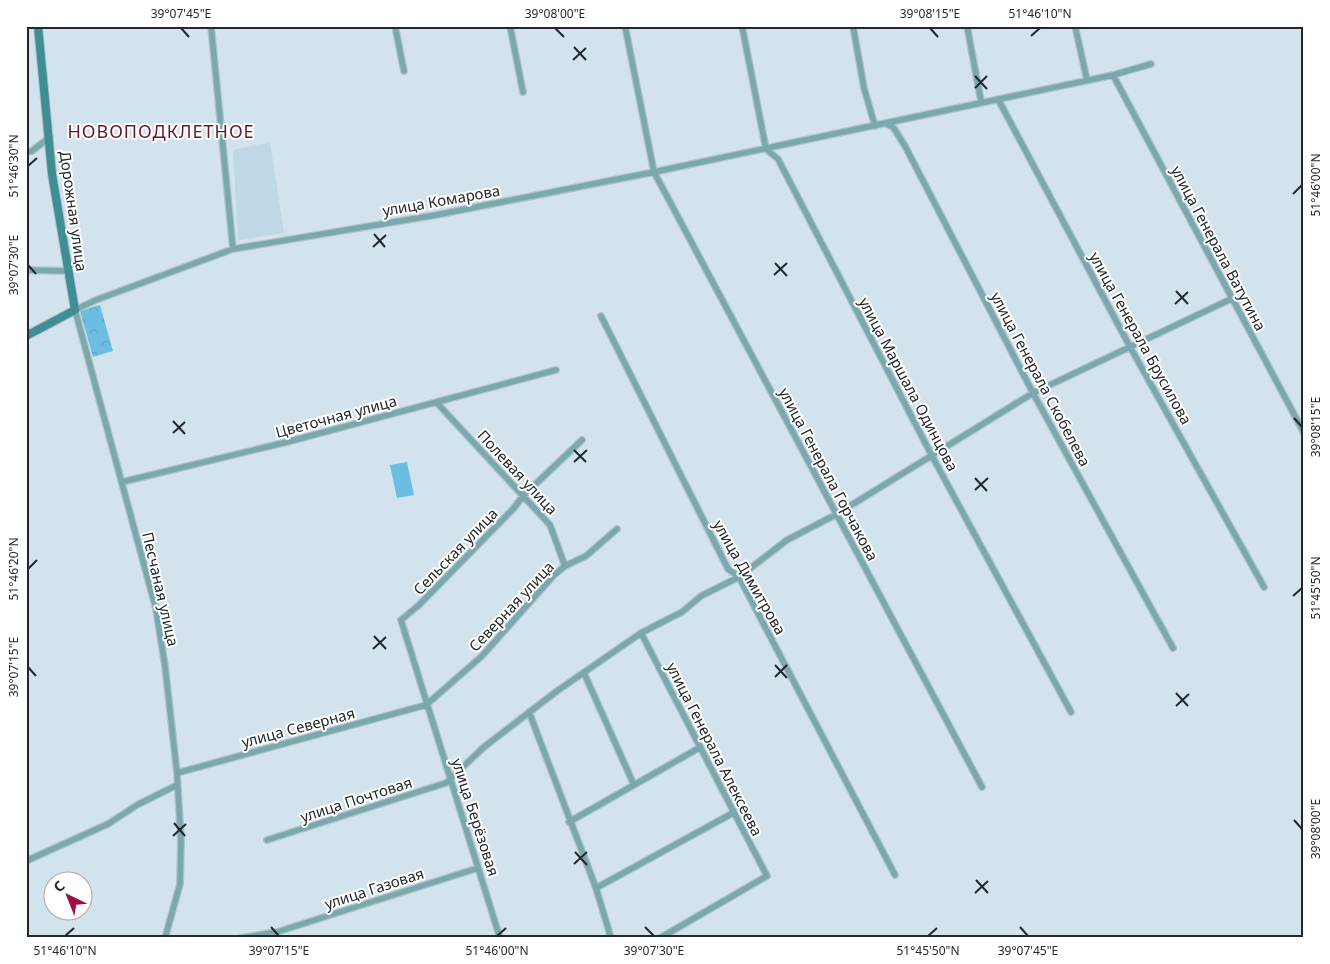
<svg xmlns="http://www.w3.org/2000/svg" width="1330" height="964" viewBox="0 0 1330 964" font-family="'Noto Sans',sans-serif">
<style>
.built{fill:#bfd8e6}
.forest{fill:url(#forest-crowns)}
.pitch{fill:#6cbde2}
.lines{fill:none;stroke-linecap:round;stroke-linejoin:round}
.street-casing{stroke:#b2c1ca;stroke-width:8}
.secondary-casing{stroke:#b2c1ca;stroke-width:10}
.street{stroke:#7aa9ad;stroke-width:5.5}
.secondary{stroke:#3f8e94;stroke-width:8}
.ticks{fill:none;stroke:#22282c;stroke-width:2}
.labels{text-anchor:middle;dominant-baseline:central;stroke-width:4;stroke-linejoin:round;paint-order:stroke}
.street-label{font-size:15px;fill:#22282c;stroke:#fff}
.quarter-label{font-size:18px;letter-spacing:1px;fill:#5f1a2c;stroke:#fff}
.neatline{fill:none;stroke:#22282c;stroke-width:2}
.ticks-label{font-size:12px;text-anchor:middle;fill:#22282c}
</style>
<defs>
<pattern id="forest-crowns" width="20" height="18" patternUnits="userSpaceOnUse" patternTransform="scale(1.25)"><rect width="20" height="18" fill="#6cbde2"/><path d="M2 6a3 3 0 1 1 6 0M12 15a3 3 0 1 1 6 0" fill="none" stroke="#5da2c2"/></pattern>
</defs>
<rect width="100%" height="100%" fill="#d2e3ed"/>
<!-- built -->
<path class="built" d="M270,142l14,91 -46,7 -5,-90z"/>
<!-- forest -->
<path class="forest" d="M100,305l13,46 -20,6 -13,-46z"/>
<!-- pitch -->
<path class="pitch" d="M407,462l7,33 -17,3 -7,-33z"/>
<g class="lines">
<defs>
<path id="street" d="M211,26l22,223
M395,26l9,45
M510,26l13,66
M625,26l29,146 328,615
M742,26l24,123 12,10 154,297 139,256
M853,26l11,62 11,38
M967,26l14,75
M1075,26l12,54
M1113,75l191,358
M998,99l131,246 135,242
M887,124l6,3 12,19 128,247 140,255
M26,152l6,-1 18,-14
M26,270l42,1
M601,316l127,253 11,8 156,298
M437,403l113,122 15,41
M122,482l169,-41 265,-71
M641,633l126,243 -107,62
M584,673l50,112
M529,712l67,176 15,50
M177,773l249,-68 56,-49 72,-81 11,-9 21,-10 31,-27
M569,822l130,-74
M267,840l179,-57 38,-36 73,-56 84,-58 41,-21 19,-16 38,-19 48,-37 50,-26 196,-121 198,-94
M26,861l82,-37 29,-19 40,-20
M596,888l137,-75
M165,938l15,-54 1,-42 -4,-69 -12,-107 -9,-57 -81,-299 21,-10 137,-51 203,-34 218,-43 459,-97 38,-11
M241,938l36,-6 201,-64
M500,938l-99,-318 18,-15 95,-97 9,-12 59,-56"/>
<path id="secondary" d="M26,336l49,-26 -23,-136 -14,-148"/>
</defs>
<!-- street casing -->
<use href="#street" class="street-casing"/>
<!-- secondary casing -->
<use href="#secondary" class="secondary-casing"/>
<!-- street -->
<use href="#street" class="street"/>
<!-- secondary -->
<use href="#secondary" class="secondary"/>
</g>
<!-- ticks -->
<path class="ticks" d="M181,28l8,9M555,28l9,9M930,28l8,9M1031,36l9,-8M574,47l12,13M573,60l13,-12M975,76l12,13M975,88l12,-12M28,166l9,-8M1293,194l9,-9M374,234l11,13M373,247l13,-12M775,263l12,13M28,265l8,9M774,275l13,-12M1176,291l12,13M1175,304l13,-12M1294,418l8,9M173,421l12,13M173,433l12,-11M574,450l12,12M574,462l13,-12M975,478l12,13M975,490l13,-12M28,569l9,-9M1293,596l9,-8M374,636l12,13M373,649l13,-12M775,665l12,13M28,667l8,9M775,677l12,-12M1176,693l12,13M1176,706l13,-12M1294,820l8,9M174,823l11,13M173,836l13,-12M575,852l12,13M574,864l13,-12M976,880l12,13M975,893l13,-12M271,927l8,9M645,927l9,9M1020,927l8,9M65,936l9,-8M497,936l9,-8M928,936l9,-8"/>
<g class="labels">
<!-- street labels -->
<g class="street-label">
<text transform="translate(441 200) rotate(-10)">улица Комарова</text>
<text transform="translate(74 211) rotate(82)">Дорожная улица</text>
<text transform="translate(1219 248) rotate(62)">улица Генерала Ватутина</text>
<text transform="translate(1141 338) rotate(61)">улица Генерала Брусилова</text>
<text transform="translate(1041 379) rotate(62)">улица Генерала Скобелева</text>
<text transform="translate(909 384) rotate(62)">улица Маршала Одинцова</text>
<text transform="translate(336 416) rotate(-15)">Цветочная улица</text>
<text transform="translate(518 472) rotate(47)">Полевая улица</text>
<text transform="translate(829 474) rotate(62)">улица Генерала Горчакова</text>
<text transform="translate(455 551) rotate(-46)">Сельская улица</text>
<text transform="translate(750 577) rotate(60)">улица Димитрова</text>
<text transform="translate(161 589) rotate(77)">Песчаная улица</text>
<text transform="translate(511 606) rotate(-47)">Северная улица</text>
<text transform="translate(298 727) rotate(-15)">улица Северная</text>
<text transform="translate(715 749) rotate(63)">улица Генерала Алексеева</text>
<text transform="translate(356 799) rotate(-18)">улица Почтовая</text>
<text transform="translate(476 817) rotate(72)">улица Берёзовая</text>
<text transform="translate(374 888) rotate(-18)">улица Газовая</text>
</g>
<!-- quarter labels -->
<g class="quarter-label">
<text x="161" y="131">НОВОПОДКЛЕТНОЕ</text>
</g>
</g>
<!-- border -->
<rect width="1330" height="964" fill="none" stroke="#ffffff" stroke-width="55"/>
<!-- north arrow -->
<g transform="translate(68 896) rotate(317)"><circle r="24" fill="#ffffff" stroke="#a7a9ab"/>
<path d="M0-4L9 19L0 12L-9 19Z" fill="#a30a44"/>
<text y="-8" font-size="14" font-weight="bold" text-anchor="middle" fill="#22282c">С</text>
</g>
<rect x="28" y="28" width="1274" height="908" class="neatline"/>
<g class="ticks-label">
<text x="181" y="18">39°07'45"E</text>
<text x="555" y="18">39°08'00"E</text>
<text x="930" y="18">39°08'15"E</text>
<text x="1040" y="18">51°46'10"N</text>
<text transform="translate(14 166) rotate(-90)" y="4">51°46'30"N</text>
<text transform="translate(1316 185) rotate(-90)" y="4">51°46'00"N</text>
<text transform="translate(14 265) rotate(-90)" y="4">39°07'30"E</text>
<text transform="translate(1316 427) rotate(-90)" y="4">39°08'15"E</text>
<text transform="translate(14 569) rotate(-90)" y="4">51°46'20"N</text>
<text transform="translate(1316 588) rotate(-90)" y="4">51°45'50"N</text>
<text transform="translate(14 667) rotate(-90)" y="4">39°07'15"E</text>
<text transform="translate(1316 829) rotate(-90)" y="4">39°08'00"E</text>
<text x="65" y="955">51°46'10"N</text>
<text x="279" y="955">39°07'15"E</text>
<text x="497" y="955">51°46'00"N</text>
<text x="654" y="955">39°07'30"E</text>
<text x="928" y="955">51°45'50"N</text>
<text x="1028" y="955">39°07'45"E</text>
</g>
</svg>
